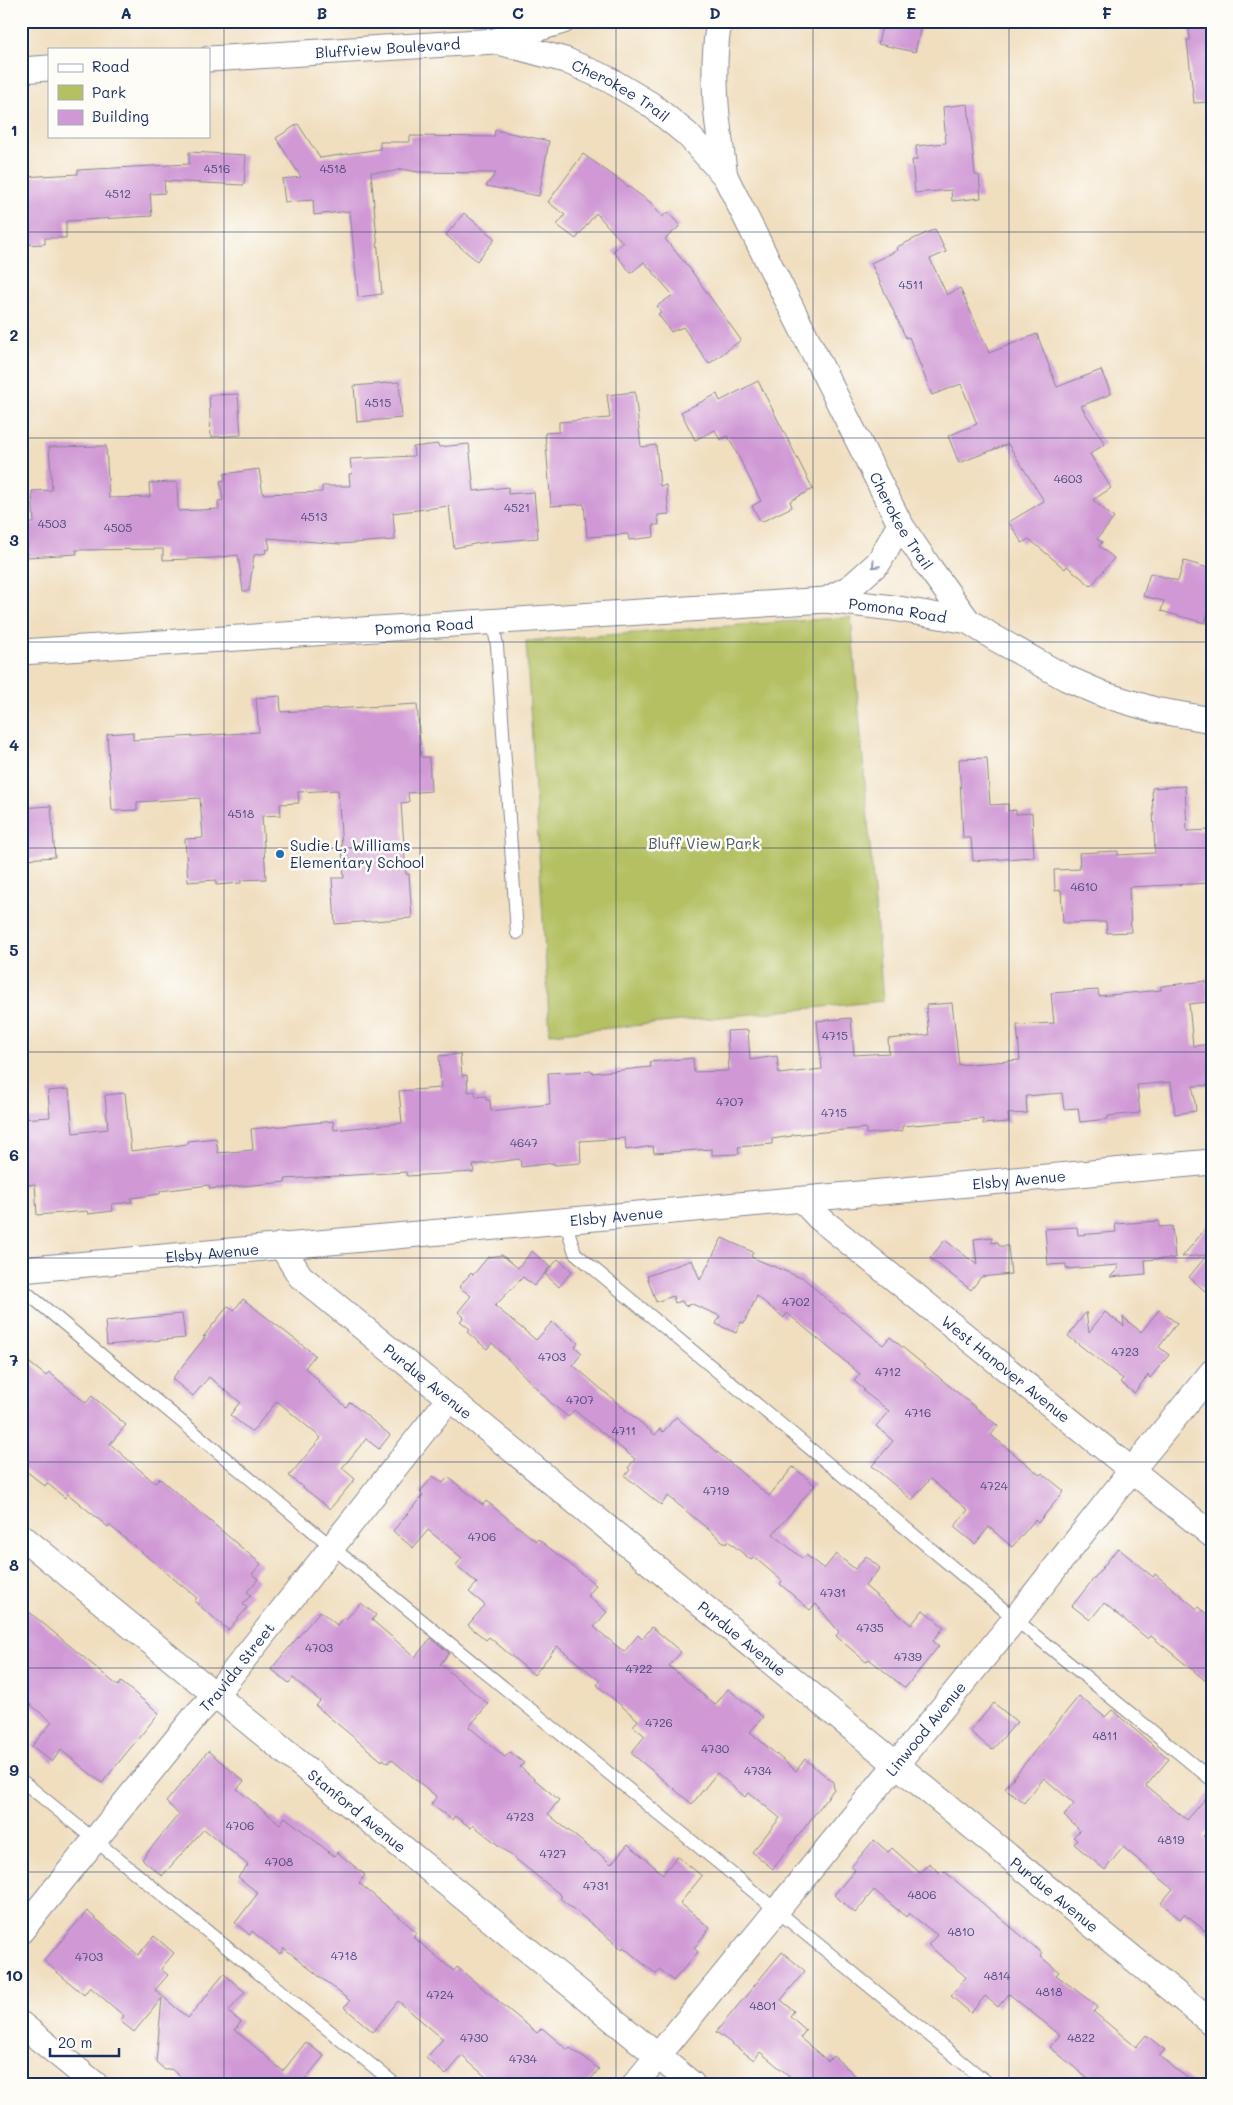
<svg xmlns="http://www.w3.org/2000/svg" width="1233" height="2105" viewBox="0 0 1233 2105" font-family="Mali,sans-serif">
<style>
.green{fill:#b4c062;stroke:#687860}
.building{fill:#d099d6}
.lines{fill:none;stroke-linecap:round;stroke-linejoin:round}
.service-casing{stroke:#86868e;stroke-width:14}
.minor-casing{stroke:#86868e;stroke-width:27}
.service{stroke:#fff;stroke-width:12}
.minor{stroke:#fff;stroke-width:25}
.oneway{stroke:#8d97ae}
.grid{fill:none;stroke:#1b2f5e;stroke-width:1;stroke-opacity:0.55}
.poi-dot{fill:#1f6fb2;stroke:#fdfcf7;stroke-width:2}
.labels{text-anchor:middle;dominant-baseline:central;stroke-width:5;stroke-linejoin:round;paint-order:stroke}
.number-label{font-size:12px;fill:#484a7c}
.street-label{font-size:15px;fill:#1b2f5e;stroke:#fdfcf7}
.park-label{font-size:15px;fill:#495a5f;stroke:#fdfcf7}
.poi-label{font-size:15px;fill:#1b2f5e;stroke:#fdfcf7;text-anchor:start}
.neatline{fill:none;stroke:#1b2f5e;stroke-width:2}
.grid-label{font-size:16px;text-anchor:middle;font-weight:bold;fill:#1b2f5e}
</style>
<rect width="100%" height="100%" fill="#fdfcf7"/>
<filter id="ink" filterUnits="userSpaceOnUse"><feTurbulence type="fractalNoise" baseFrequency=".02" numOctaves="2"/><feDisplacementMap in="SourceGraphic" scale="10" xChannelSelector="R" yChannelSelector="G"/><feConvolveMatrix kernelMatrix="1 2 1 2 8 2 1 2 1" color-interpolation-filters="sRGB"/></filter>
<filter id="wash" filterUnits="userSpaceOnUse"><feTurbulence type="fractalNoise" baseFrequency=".0096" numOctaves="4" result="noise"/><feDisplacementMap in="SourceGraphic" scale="20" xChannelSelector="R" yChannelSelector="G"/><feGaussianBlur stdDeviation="1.12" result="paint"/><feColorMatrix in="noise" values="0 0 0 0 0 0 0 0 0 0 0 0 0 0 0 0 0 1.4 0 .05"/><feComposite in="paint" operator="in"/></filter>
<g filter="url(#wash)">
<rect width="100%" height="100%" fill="#f0debf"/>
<!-- green -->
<path class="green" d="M851,617l32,384 -333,33 -24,-393z"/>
<g id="blocks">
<!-- building -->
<path class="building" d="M883,21h39l-7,31 -37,-8z
M1188,21h24v81l-18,1 -7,-63h3z
M968,104l7,71h4l2,23 -29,3 -1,-11 -36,3 -3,-33h5l-1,-14 30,-3 -3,-36z
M298,124l22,34 60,-9v-7h30v-6l84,1 1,-7 54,11 -10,55 -53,-10 10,-13 -78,-1 -16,-3 -11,3h-20l11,122 -24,3 -8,-86 -36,4 -1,-15 -28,2 -3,-23 19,-2 -25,-39z
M189,152l57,3 -2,30 -80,-4 1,12 -15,1 2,22 -86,5v17h-21v6l-24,1v-68l57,-3v-4l111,-6z
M583,154l67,48 12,15 6,-5 12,14 -15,13 25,30 51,71 -32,24 -26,-37 -12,5 -13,-18 3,-2 -4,-6 16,-11 -29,-33 -13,11 -18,-22 10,-8 -27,-30 -20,26 -19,-14 8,-10 -17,-13z
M464,213l31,26 -18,22 -31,-26z
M935,229l11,23 -16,7 17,36 13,-7 29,65 48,-19 20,53 44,-17 10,24 -30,12 24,38 -15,10 21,34 -18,12 21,18 -17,21 5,3 -3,4 15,12 -23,28 -24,-20 -2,3 -36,-30 -7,4 -13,-21 35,-21 -36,-57 -49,19 -11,-27 29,-12 -16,-40 -29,11 -23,-58 -3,1 -35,-75 27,-13 -1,-3z
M758,381l55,108 -23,12 2,6 -31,15 -9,-16 9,-5 -33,-65 -8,4 -5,-10 -20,10 -14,-28 36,-18 3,7z
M399,382l3,36 -45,4 -3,-36z
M635,392l6,55 15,-2 4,41 6,-1 3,29 -11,1 1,10h-6l1,12 -25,3 -1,-6 -41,3 -3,-33 -33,2 -6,-73 14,-1v-10l51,-4 -3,-23z
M238,394l3,41 -30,2 -2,-42z
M438,444l1,3 30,-3 5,47 34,-4v7l26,-2 4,46 -58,5 -26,5 -5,-42 -56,7 2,27 -55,4 -72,-6 2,11 -5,1 1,3 -12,2 -5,36h-6l-5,-36 -24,3 -51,2v-11l-87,1 1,4 -49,3 -3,-34h9l-2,-32 20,-1 -3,-43 57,-1 3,52 41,-1 -1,-14 28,-1 1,29 41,-2 -1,-8 5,-1 -3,-19 5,-1 -1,-6 35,-5 4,25 59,-2v-6h28l-1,-12h3l-2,-15 64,-3 -1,-9z
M1184,561l28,8v30l-7,24 -44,-12 3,-10 -21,-5 7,-23 28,8z
M280,696l1,16 136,-8 4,53h8l2,34 -23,2 1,9 -8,1 5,71h3l3,44 -77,6 -3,-46h12l-6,-88 -40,2 1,11 -19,1 1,11 -19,1 4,63 -25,1v3l-25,2v-5l-28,2 -3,-43 18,-1 -3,-40 -63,4v8l-23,1 -2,-1 -5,-76 26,-2v8l126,-8 -3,-34z
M987,758l3,47 18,-1v7l8,-1v4l16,-1 2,44 -61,4 -2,-23h-8l-4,-79z
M1185,786l2,45 25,-1v53l-83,4 2,45 -24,1 -1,-11 -43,1 -2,-33 -6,1 -1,-21 26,-1 -1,-16 39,-2v4l37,-2 -3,-65z
M51,806l4,51 -31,2 -3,-51z
M1206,981l2,21 -19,2 4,42 19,-2v41l-19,1 3,25 -21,3 -4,-32 -34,3 3,28 -32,3v3l-28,3 -2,-14 -14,1 -2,-16 -36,3 1,17 -19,1 1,8 -26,2v-5l-81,7v5l-36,3v-6l-74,7v1l-20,3v5l-34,3 1,7 -27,1v-6l-58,4 -1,-7 -27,4 -1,-12 -45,3 1,22 -27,2v-2l-33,4 -1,-8 -47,6 1,7 -67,4 -1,-4 -121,7 1,3 -76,7 -1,-4 -49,6v3l-29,4 1,4 -20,2 1,7 -25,3 -1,-3 -50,4 -2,-31 -14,2v-67l29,-2 -2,-26 21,-2 4,44 35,-4 -3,-34 20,-2 6,58 57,-7v-3l28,-3 2,15 35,-3 -2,-21 82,-8 1,9 68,-7 -3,-32 42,-3 -2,-32 21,-2 2,22 5,-1 1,17 7,-1 1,6 10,-1v4h4l1,11 59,-7 -2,-31 44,-2 1,2 58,-6 -1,-5 43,-4 1,14 35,-1 -2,-40 21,-1 2,30 27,-4 2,18 43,-5 -5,-48 34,-3 3,37 35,-2 -1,-14 41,-4 -3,-30 26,-2 7,62 61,-5 -3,-35 37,-2 -3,-30 47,-3 1,6 62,-6v-4z
M1159,1221v6l13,-1 3,32 -30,2 1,14 -36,3 9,-9 -1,-3 -52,4v-5l-18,1 -3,-36 32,-2 1,8 38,-3 -1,-8z
M1212,1221v76l-23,-20 18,-22 -25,2z
M992,1237v6l6,-1 1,4h9l3,28 -30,3 -10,13 -41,-32 15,-18 32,25 -3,-26z
M722,1238l31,14 -2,5 48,20 2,-1 41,37 1,-1 40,33 7,-8 108,89 -7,9 49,40 2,-2 22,18 -26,32 -3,-3 -23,27 -23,-20 -14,17 -21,-17 14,-17 -38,-31 -18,21 -40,-34 21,-25 -17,-15 13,-15 -26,-20 2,-1 -11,-9 6,-7 -73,-61 -3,5 -27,-22 -13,27 -3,-1 -5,11 -20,-9 4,-8 -28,-12 -7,2 -3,-5 -7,2 -2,-7 -17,6 -9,-26 45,-16 8,20z
M532,1251l18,16 -16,19 -11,-9 -28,29 41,34 16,-18 26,21 -3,4 7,6 -9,12 82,70 5,-6 3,3 13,-15 93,79 24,-29 22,18 -42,49 30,25 3,-4 18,14 12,-15 19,15 11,-13 14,12 -15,18 46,39 12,-15 21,17 -11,14 6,5 -34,42 -36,-29 -3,3 -30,-26 3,-4 -23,-28 -6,6 -30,-26 2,-3 -28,-24 -3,3 -23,-19 -2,3 -58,-48 -7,9 -36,-29 5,-6 -2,-2 7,-9 -61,-49 -6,7 -17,-14 -59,-60 -5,6 -20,-17 3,-3 -10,-8 4,-4 -6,-5 13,-16 -12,-9 12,-14 2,2 15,-18 14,-2 16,13z
M558,1259l14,12 -13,16 -14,-13z
M243,1299l72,56 -10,13 14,13 -1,1 28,25 4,-5 40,33 -11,14 -13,-10 -24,29 13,11 -25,30 -41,-33 32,-38 -44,-37 -25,31 -22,-17 10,-13 -31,-25 -16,19 -21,-17 34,-43 -3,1 25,-31 6,4z
M1159,1310l18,13 -18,24 10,8 -19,23 -2,-3 -14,18 -14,-11 3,-3 -55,-43 18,-24 3,20 16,-20 19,14 -1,-9 18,15z
M182,1314l3,24 -78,7 -2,-24z
M21,1356l25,20 3,-4 37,31 6,-7 34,29 -16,19 45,39 4,-5 102,86 -9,10 6,5 -11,13 4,3 -8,9 4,4 -19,22 -34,-29 3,-3 -88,-73 -1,2 -40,-33 -3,4 -18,-15 -2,3 -24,-19z
M433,1476l10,7 5,-6 35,28 3,-4 50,40 2,-2 58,46 -8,11 19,16 -13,15 30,25 14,-17 4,4 10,-12 29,25 -12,14 46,39 13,-16 35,28 -13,15 46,39 9,-12 28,23 1,7 -61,80 -21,-17 28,-34 -31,-25 -4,4 -28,-24 -25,31 -61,-51 14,-17 -12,-10 5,-6 -41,-35 3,-4 -43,-35 -23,29 -45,-38 -3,3 -18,-15 17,-20 -16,-13 8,-9 -21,-18 6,-7 -34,-28 -15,18 -20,-17 30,-36 -3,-3z
M1118,1548l35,29 2,-3 42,35 1,-2 14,11v68l-61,-50 -3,3 -44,-36 -14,17 -18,-14z
M361,1603l15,12 -4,5 43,37 16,-19 18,15 -9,11 48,40 -19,23 36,30 5,-5 14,11 -4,4 39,33 -11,14 47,38 1,-1 15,13 17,-20 35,30 14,-18 25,20 -22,27 30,25 -16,20 4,4 -25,29 -13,-12 -4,5 -33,-27 -1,2 -62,-51 2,-2 -89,-71 -2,3 -16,-12 -3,4 -21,-16 6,-7 -46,-38 -3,4 -5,-4 -1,2 -66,-55 4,-5 -27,-23 -4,5 -18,-14 49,-58 17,14 7,-8 2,2z
M21,1605l97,81 3,-4 38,31 -57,70 -41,-33 -9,12 -20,-16 20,-24 -31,-25z
M1079,1696l26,21 7,-7 57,49 -23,27 41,34 25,-29v35l-9,10 9,7v93l-28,-22 -4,5 -19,-16 12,-14 -50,-42 -18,23 -31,-26 3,-4 -4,-3 7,-7 -16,-14 10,-12 -30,-26 -20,25 -19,-15z
M994,1703l23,19 -25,28 -22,-19z
M208,1751l36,30 -7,8 43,35 5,-7 49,39 3,-4 28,23 -6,8 42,35 16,15 -4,4 41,34 3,-4 80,66 5,-5 26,22 2,-2 29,21 -12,15h-93l-32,-28 -16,19 -20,-17 17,-19 -45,-38 -25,31 -29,-25 6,-6 -66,-53 -4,6 -28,-23 -2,4 -15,-12 23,-30 -20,-16 10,-12 -44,-36 -42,47 -20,-17 37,-45 -13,-12z
M874,1840l14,12 4,-4 28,25 9,-10 12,11 3,-3 98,82 -2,3 19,16 -3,3 42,32 -4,5 42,35 10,-12 19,15 -6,6 36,28h-101l-44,-37 10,-12 -51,-41 -11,13 -13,-11 -14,17 -20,-17 15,-19 -38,-32 9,-10 -28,-22 -3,4 -32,-27 -19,23 -21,-18 21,-25 -4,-3z
M87,1911l51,44 16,-19 20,17 -13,16 7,6 -13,15 33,28 36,-44 21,18 -17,20 13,10 -6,8 48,41 23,-29 18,14 -23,28h-112l-18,-15 -6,1 -9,-8 6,-64 -28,34 -14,-11 4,-5 -34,-29 -6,8 -40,-34z
M782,1952l23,19 -24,29 13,11 -4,5 16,14 -6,8 28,23 5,-5 5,4 27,24h-66l-39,-32 -6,8 -38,-28z"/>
</g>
</g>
<g filter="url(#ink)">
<use href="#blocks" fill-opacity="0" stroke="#86868e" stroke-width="1"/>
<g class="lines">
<defs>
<path id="service" d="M493,622l4,24 20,287
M565,1220l10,33 440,366 197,161
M21,1288l311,259 657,537
M21,1780l374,304"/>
<g id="minor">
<path d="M719,21c-9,53 -2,103 6,155"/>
<path id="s1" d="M495,41l70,19 43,19 42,25 37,30 38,42 175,348 29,43 39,54 25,16 73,41 39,17 50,15 57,10"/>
<path id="s2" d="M209,59l286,-18 68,-20"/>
<path d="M21,70l28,-2"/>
<path d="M826,600l25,-13 28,-25 21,-38"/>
<path id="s3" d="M21,652l805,-52 67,8 75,13"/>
<path id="s4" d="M802,1200l16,17 394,318"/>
<path id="s5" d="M281,1245l19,31 912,747"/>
<path id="s6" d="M21,1270l1191,-108"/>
<path id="s7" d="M21,1536l671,548"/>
<path id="s8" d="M21,1931l176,-217 19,-20 233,-295"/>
<path d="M21,2024l74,60"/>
<path id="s9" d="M635,2084l380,-465 117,-149 80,-98"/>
</g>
</defs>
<!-- service casing -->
<use href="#service" class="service-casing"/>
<!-- minor casing -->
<use href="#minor" class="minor-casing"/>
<!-- service -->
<use href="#service" class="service"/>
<!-- minor -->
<use href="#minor" class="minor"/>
</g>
<!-- one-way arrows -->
<defs><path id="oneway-chevron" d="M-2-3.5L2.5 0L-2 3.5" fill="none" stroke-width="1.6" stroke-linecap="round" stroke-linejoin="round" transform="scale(1.25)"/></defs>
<use class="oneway" href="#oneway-chevron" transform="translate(875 565) rotate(133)"/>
</g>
<!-- grid -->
<path class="grid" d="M224,21v2063M420,21v2063M616,21v2063M813,21v2063M1009,21v2063M21,232h1191M21,438h1191M21,642h1191M21,848h1191M21,1052h1191M21,1258h1191M21,1462h1191M21,1668h1191M21,1872h1191"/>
<!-- markers -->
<circle class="poi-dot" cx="280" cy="854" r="5"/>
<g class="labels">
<!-- number labels -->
<g class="number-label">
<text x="217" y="168">4516</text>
<text x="333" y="168">4518</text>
<text x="118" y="193">4512</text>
<text x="911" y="284">4511</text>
<text x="378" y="402">4515</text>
<text x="1068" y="478">4603</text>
<text x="517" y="507">4521</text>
<text x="314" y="516">4513</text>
<text x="52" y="523">4503</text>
<text x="118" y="527">4505</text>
<text x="241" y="813">4518</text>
<text x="1084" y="886">4610</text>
<text x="835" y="1035">4715</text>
<text x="730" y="1101">4707</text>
<text x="834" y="1112">4715</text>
<text x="524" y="1142">4647</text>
<text x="796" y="1301">4702</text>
<text x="1125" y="1351">4723</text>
<text x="552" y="1356">4703</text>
<text x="888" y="1371">4712</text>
<text x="580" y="1399">4707</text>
<text x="918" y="1412">4716</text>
<text x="624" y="1430">4711</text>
<text x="994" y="1485">4724</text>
<text x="716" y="1490">4719</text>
<text x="482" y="1536">4706</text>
<text x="833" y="1592">4731</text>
<text x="870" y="1627">4735</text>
<text x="319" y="1647">4703</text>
<text x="908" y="1656">4739</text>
<text x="639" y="1668">4722</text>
<text x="659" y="1722">4726</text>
<text x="1105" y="1735">4811</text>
<text x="715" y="1748">4730</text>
<text x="758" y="1770">4734</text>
<text x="520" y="1816">4723</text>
<text x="240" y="1825">4706</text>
<text x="1171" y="1839">4819</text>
<text x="553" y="1853">4727</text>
<text x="279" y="1861">4708</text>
<text x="596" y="1885">4731</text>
<text x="922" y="1894">4806</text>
<text x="961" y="1931">4810</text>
<text x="344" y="1955">4718</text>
<text x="89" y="1956">4703</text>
<text x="997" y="1975">4814</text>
<text x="1049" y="1991">4818</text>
<text x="440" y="1994">4724</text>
<text x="763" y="2005">4801</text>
<text x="474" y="2037">4730</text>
<text x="1081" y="2037">4822</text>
<text x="523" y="2058">4734</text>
</g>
<!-- street labels -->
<g class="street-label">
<text stroke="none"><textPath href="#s2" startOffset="179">Bluffview Boulevard</textPath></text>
<text stroke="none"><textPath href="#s1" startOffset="136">Cherokee Trail</textPath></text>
<text stroke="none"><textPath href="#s1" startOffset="660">Cherokee Trail</textPath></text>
<text stroke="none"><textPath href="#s3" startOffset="879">Pomona Road</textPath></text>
<text stroke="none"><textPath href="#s3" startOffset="404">Pomona Road</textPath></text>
<text stroke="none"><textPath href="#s6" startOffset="1002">Elsby Avenue</textPath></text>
<text stroke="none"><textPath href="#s6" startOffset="598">Elsby Avenue</textPath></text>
<text stroke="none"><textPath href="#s6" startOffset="192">Elsby Avenue</textPath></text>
<text stroke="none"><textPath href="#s4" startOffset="265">West Hanover Avenue</textPath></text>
<text stroke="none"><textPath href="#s5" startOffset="202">Purdue Avenue</textPath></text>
<text stroke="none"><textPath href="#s5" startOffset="608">Purdue Avenue</textPath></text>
<text stroke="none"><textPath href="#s8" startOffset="341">Travida Street</textPath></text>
<text stroke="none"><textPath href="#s9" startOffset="459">Linwood Avenue</textPath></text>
<text stroke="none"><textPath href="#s7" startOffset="434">Stanford Avenue</textPath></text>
<text stroke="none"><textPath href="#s5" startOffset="1012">Purdue Avenue</textPath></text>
</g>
<!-- park labels -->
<g class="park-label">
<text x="704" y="843">Bluff View Park</text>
</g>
<!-- poi labels -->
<g class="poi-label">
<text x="290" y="845">Sudie L, Williams<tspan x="290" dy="17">Elementary School</tspan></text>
</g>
</g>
<!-- margin -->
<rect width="1233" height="2105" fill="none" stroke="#fdfcf7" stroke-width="55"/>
<!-- legend -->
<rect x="48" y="48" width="162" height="90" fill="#fdfcf7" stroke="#a3aaba"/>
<rect x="58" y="64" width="25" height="8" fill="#ffffff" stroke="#a3aaba"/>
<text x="92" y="72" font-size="15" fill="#1b2f5e">Road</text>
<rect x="58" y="85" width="25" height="15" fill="#b4c062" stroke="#a3aaba"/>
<text x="92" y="98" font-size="15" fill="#1b2f5e">Park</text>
<rect x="58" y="110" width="25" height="15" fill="#d099d6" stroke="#a3aaba"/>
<text x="92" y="122" font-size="15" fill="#1b2f5e">Building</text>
<!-- scale -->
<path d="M50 2048v8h69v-8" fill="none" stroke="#1b2f5e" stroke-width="2.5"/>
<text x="58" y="2048" font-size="15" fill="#1b2f5e" stroke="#fdfcf7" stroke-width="4" paint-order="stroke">20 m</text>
<rect x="28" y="28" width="1178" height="2050" class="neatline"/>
<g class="grid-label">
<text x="126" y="19">A</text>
<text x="322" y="19">B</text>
<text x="518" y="19">C</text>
<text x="715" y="19">D</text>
<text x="911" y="19">E</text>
<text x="1107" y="19">F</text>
<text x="14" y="136">1</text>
<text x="14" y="341">2</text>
<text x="14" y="546">3</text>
<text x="14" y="751">4</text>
<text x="14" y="956">5</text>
<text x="14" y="1161">6</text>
<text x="14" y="1366">7</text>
<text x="14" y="1571">8</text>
<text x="14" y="1776">9</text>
<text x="14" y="1981">10</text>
</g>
</svg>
